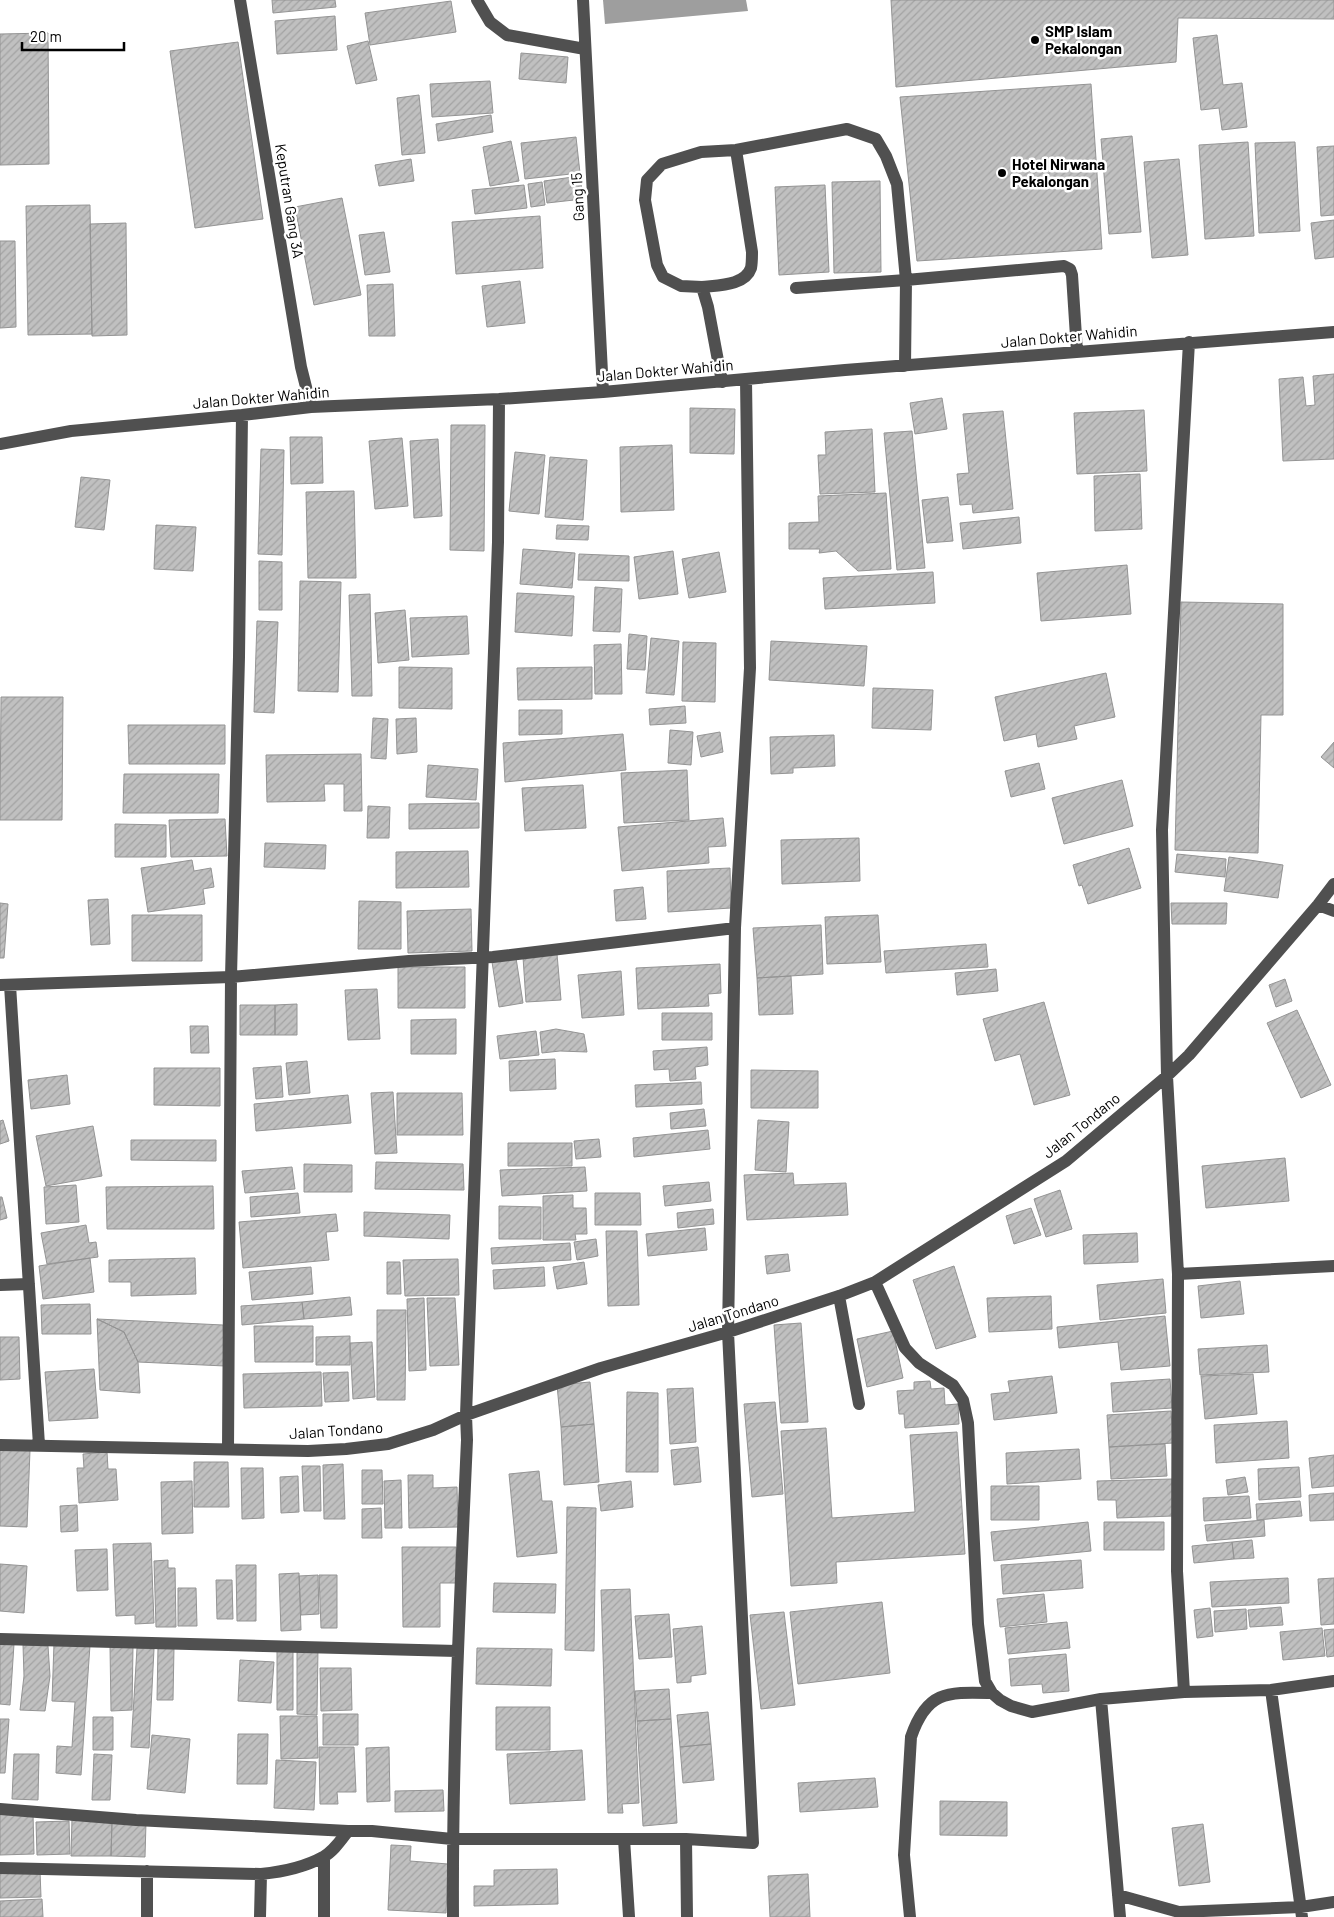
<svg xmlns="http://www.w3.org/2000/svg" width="1334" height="1917" viewBox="0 0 1334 1917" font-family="Barlow,sans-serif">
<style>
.water{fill:#9e9e9e}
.building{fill:url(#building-hatch);stroke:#949494}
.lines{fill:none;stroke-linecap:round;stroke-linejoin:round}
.minor{stroke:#505050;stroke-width:12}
.poi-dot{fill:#000;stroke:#fff;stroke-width:2}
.labels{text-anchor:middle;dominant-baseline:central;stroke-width:5;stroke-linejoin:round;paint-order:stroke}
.poi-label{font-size:15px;font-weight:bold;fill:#000;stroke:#fff;text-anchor:start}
.street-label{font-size:15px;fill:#000;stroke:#fff}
</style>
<defs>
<pattern id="building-hatch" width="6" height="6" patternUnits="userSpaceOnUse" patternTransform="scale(1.25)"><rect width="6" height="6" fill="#c0c0c0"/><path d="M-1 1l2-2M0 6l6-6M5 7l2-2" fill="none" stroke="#a3a3a3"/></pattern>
</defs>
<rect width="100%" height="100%" fill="#fff"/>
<!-- water -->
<path class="water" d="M603,0h143l2,11 -143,13z"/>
<!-- building -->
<path class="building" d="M272,0h63l1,7 -63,6z
M891,0h443v19l-156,-1 -2,44 -280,25z
M451,1l5,31 -86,13 -5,-32z
M335,16l2,34 -60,4 -2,-33z
M48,33l1,131 -49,1v-131z
M1217,35l6,50 19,-2 5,44 -25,3 -3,-22 -18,2 -8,-72z
M368,41l9,39 -21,4 -9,-38z
M238,42l25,177 -68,9 -25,-177z
M521,53l47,4 -2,26 -47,-4z
M490,81l3,32 -61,4 -2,-33z
M1091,84l11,165 -185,12 -17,-164z
M419,95l6,58 -23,2 -5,-57z
M491,115l2,17 -55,9 -2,-17z
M1132,136l9,96 -32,2 -8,-95z
M576,137l4,36 -55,6 -4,-36z
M511,141l8,40 -29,5 -7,-39z
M1248,142l6,94 -49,3 -6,-94z
M1295,142l5,89 -41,2 -4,-90z
M1334,146v69l-13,1 -4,-69z
M411,159l3,22 -35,5 -4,-21z
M1179,159l9,96 -36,3 -8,-96z
M580,176l3,23 -36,4 -3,-22z
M880,181l1,91 -47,1 -2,-91z
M542,182l3,23 -14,2 -3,-23z
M524,185l3,23 -52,6 -3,-24z
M825,185l4,87 -50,3 -4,-88z
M342,198l19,97 -47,10 -19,-98z
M90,205l2,129 -64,1 -2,-129z
M540,216l3,52 -87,6 -4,-52z
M1334,220v37l-19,2 -4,-36z
M126,223l1,112 -35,1 -2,-112z
M384,232l6,40 -25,3 -6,-40z
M0,241h15l1,86 -16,1z
M520,281l5,42 -38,4 -5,-41z
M393,284l2,52h-26l-2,-51z
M1334,374v85l-51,2 -4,-82 24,-2 3,29 9,-1 -2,-29z
M942,398l5,31 -32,5 -5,-31z
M690,408l45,1 -1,45 -44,-1z
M1144,410l3,61 -70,3 -3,-61z
M1003,411l10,98 -40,4 -1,-9 -12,1 -3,-31 12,-1 -6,-59z
M451,425h34l-1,126 -34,-1z
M872,429l3,63 -55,2 -2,-39h8l-1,-23z
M912,431l13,137 -28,2 -13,-137z
M290,437h32l1,46 -32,1z
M402,438l6,68 -33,3 -6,-68z
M438,439l4,77 -28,2 -4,-77z
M672,445l2,65 -53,2 -1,-65z
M261,449l23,1 -2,105 -24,-1z
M515,452l30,3 -6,59 -30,-3z
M550,457l37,3 -4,60 -38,-3z
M1140,474l2,55 -47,2 -1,-55z
M81,477l29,3 -6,50 -29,-3z
M354,491l2,87h-48l-2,-86z
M886,493l5,76 -33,2 -22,-20 -17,2 1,-4h-31v-26l30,-1 -1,-26z
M948,497l5,44 -26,2 -5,-43z
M1019,517l2,26 -58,6 -3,-26z
M156,525l40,2 -3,44 -39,-2z
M557,525l32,1 -1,14 -32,-1z
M523,549l52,4 -3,35 -52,-4z
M673,551l5,43 -39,5 -5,-42z
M719,552l7,40 -37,6 -7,-39z
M579,554l50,2v25l-51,-1z
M259,561l23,1v48h-23z
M1127,565l4,49 -90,7 -4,-48z
M933,572l2,31 -110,6 -2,-31z
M300,581l41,1 -3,110 -40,-1z
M595,587l27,2 -2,43 -27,-1z
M517,593l57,3 -2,40 -57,-4z
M370,594l2,102h-20l-3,-101z
M1181,602l102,2v111h-22l-3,138 -83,-3z
M405,610l4,50 -31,3 -3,-50z
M467,616l2,38 -57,3 -2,-39z
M257,621l21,1 -4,91 -20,-1z
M629,634l18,2 -2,34 -18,-1z
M651,638l28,3 -5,54 -28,-2z
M771,641l96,5 -3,40 -95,-6z
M683,642l33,1 -1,59 -33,-1z
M621,644l1,50h-27l-1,-49z
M399,667l53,1v41l-53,-1z
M592,667v32l-74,1 -1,-32z
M1106,673l9,44 -41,9 3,13 -39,8 -2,-13 -32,7 -9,-44z
M873,688l60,2 -2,40 -59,-2z
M1,697h62l-1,123h-62z
M685,706l1,17 -36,2 -1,-16z
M519,710h43v24l-43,1z
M373,718l15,1 -2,40 -15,-1z
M416,718l1,34 -20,2 -1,-35z
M128,725h97v39h-96z
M670,730l23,2 -2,33 -23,-2z
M720,732l3,20 -22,5 -4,-21z
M623,734l3,36 -121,12 -2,-39z
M834,735l1,31 -42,2v5l-22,1 -1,-37z
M1334,742v26l-13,-11z
M361,754l1,57h-18v-27h-20l1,17 -58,1 -1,-47z
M1039,763l6,26 -34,8 -6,-26z
M428,765l50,4 -2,31 -50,-3z
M687,770l2,50 -65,3 -3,-50z
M124,774h95l-1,39h-95z
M1122,780l11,46 -69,18 -12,-46z
M583,785l3,43 -61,3 -3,-43z
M479,803v25l-70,1v-25z
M368,806l22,1 -1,31h-22z
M723,818l3,28 -18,1 1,16 -87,8 -4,-44z
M225,819l2,37 -56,1 -2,-37z
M115,824l51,1v32h-51z
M859,838l1,43 -78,3 -1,-44z
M265,843l61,2 -1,24 -61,-2z
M1129,848l12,40 -53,16 -6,-19 -3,1 -6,-21z
M468,851l1,36 -73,1v-36z
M1177,854l49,5 -1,18 -50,-5z
M1229,857l54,8 -5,33 -54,-7z
M192,860l2,11 17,-3 3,19 -11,2 2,15 -57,8 -7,-44z
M730,868l1,40 -63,4 -1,-41z
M643,887l3,32 -30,2 -2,-31z
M108,899l2,45 -19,1 -3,-45z
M359,901l42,1v47h-43z
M0,903l8,1 -4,54h-4z
M1171,903h56l-1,21h-54z
M471,909l1,42 -64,2 -1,-42z
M132,915h70v46h-70z
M878,915l3,47 -54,2 -2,-47z
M821,925l2,49 -66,4 -4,-50z
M986,944l2,23 -102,6 -2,-22z
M557,954l4,46 -35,2 -3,-45z
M516,958l7,45 -24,4 -7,-45z
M720,964l1,29 -13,1 1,12 -71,3 -2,-41z
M398,967h67v41h-67z
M996,969l2,22 -41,4 -2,-22z
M621,971l3,44 -42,3 -4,-43z
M791,976l2,38 -34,1 -2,-37z
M1285,979l7,22 -16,6 -7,-22z
M377,989l3,50 -32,1 -3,-50z
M1044,1002l26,93 -36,10 -14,-51 -25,7 -12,-42z
M297,1004v31h-22v-30z
M240,1005h35v30h-35z
M1297,1010l34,75 -30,13 -34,-75z
M662,1013h50v27h-50z
M456,1019v35h-45v-34z
M190,1026h18l1,27h-18z
M556,1029l28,5 3,18 -27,-1 -18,2 -2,-21z
M536,1031l3,24 -39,4 -3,-23z
M707,1047l1,18 -13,2 1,12 -26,2 -1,-12 -15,1 -1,-19z
M555,1059l1,30 -46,2 -1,-30z
M307,1061l3,32 -21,2 -3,-32z
M281,1066l2,31 -27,2 -3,-31z
M154,1068h66v38l-66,-1z
M751,1070l67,1v37h-67z
M67,1075l3,29 -39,5 -3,-29z
M701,1082l1,22 -66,3 -1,-22z
M393,1092l4,61 -22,1 -4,-61z
M397,1093h65l1,42h-66z
M348,1095l3,28 -95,8 -2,-27z
M704,1109l2,17 -35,3 -1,-16z
M3,1120l6,21 -9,3v-23z
M758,1120l31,2 -3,50 -31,-2z
M93,1126l9,50 -56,10 -10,-50z
M708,1130l2,19 -76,8 -1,-19z
M599,1139l2,18 -25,2 -2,-18z
M131,1140h85v21l-85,-1z
M508,1143h64v23h-64z
M1285,1158l4,43 -83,7 -4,-42z
M376,1162l87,2 1,26 -89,-1z
M304,1164l48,1v27h-48z
M292,1167l3,22 -50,4 -3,-22z
M585,1167l2,24 -85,5 -2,-26z
M793,1173l1,12 52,-2 2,32 -101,5 -3,-45z
M709,1182l2,19 -46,5 -2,-20z
M76,1185l3,37 -33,2 -2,-37z
M213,1186l1,43h-107l-1,-42z
M1060,1190l12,39 -26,8 -12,-38z
M298,1193l2,20 -49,4 -1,-20z
M595,1193h45l1,32h-46z
M573,1195v13h13l1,26h-12l1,6h-33v-44z
M0,1197h2l5,21 -7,2z
M499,1206l42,1v32h-42z
M1031,1208l10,27 -27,9 -8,-28z
M713,1209l1,15 -36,4 -1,-15z
M364,1212l86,3 -1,24 -85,-3z
M336,1214l2,17 -12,1 3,28 -86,8 -4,-46z
M86,1225l3,18 7,-1 2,15 -51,7 -6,-31z
M705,1228l2,22 -59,6 -2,-22z
M606,1231h31l2,74 -31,1z
M1137,1233l1,29 -54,2 -1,-29z
M596,1239l2,17 -21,4 -3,-18z
M570,1243l1,17 -79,4 -1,-16z
M788,1254l2,17 -23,3 -2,-18z
M90,1258l4,34 -51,7 -4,-33z
M195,1258l1,36 -65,2v-14h-22v-22z
M458,1259l1,36 -54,1 -2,-36z
M387,1262h13l1,32h-14z
M584,1262l3,22 -30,5 -4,-22z
M954,1266l22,71 -40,12 -23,-69z
M311,1267l2,27 -61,6 -3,-28z
M544,1267l1,19 -51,3 -1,-19z
M1163,1279l3,34 -66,7 -3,-35z
M1240,1281l4,33 -43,4 -3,-32z
M1051,1296l1,33 -63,3 -2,-34z
M350,1297l2,18 -48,4 -2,-17z
M424,1298l2,72 -17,1 -2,-72z
M427,1298h28l4,67 -29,1z
M302,1302l2,17 -62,6 -1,-19z
M90,1304l1,30h-49l-1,-29z
M377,1310h29l-1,90h-28z
M1165,1316l5,50 -49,4 -3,-28 -59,6 -2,-21z
M97,1319l27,13 14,30 2,31 -40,-3z
M97,1319l126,6 2,41 -87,-4 -14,-30z
M801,1323l7,99 -27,1 -7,-98z
M254,1326h59v36h-58z
M893,1331l10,47 -36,9 -10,-48z
M350,1336v29h-34v-28z
M0,1337h19l1,42 -20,1z
M372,1342l3,55 -22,2 -3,-56z
M1267,1345l2,27 -69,3 -2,-26z
M94,1369l4,49 -49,3 -4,-49z
M321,1372l1,34 -78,2 -1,-34z
M348,1372l1,29 -24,1 -2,-29z
M1253,1374l4,40 -52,5 -4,-43z
M1052,1376l5,37 -63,7 -3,-26 19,-2 -2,-11z
M1170,1379l2,29 -59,4 -2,-29z
M930,1381l1,8 13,-1 1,17 13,-1 1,20 -54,4 -1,-14h-5l-2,-23 17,-1v-8z
M590,1382l4,42 -33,3 -4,-42z
M693,1388l3,54 -26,2 -3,-55z
M627,1392l31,1v79h-32z
M775,1402l8,92 -31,3 -8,-93z
M1171,1411l2,32 -64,4 -2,-32z
M1287,1421l2,37 -73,5 -2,-38z
M594,1424l5,58 -35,3 -3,-58z
M826,1428l6,90 83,-6 -5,-77 47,-3 8,122 -129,8 1,21 -46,3 -10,-155z
M1165,1444l2,32 -56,3 -2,-32z
M698,1447l3,35 -27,3 -3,-35z
M0,1449l30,1 -3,77 -27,-1z
M1079,1449l2,30 -74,5 -1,-31z
M107,1452l1,17h8l2,31 -39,3 -2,-35h7l-1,-14z
M1334,1455v31l-22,2 -3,-30z
M194,1462h34l1,45h-35z
M343,1464l2,55h-21l-1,-54z
M302,1466h18l1,45h-17z
M1299,1467l2,30 -42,3 -1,-31z
M241,1468h22l1,50 -22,1z
M362,1470h20l1,34h-21z
M539,1471l3,30h10l5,52 -40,4 -8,-83z
M408,1475h25v13l24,-1 1,40 -49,1z
M298,1476l1,36 -18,1 -1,-36z
M1245,1477l3,15 -20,3 -2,-15z
M1172,1479l1,37 -56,2 -1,-18h-18l-1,-19z
M401,1480l1,48h-17l-1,-47z
M192,1481l1,52 -31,1 -1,-52z
M631,1481l2,26 -32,4 -3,-26z
M991,1486h48v34h-48z
M1334,1493v27l-24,1 -1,-26z
M1249,1496l2,22 -47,3 -1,-23z
M1300,1501l2,15 -45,4 -1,-16z
M77,1505l1,26 -17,1 -1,-26z
M567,1507l29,1 -2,143 -29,-1z
M381,1508l1,30h-20v-29z
M1264,1520l1,16 -58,5 -2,-16z
M1088,1522l3,29 -97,10 -3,-29z
M1104,1522h60v28h-60z
M1252,1540l2,18 -20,1 -2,-17z
M1232,1542l2,17 -40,4 -2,-17z
M151,1543l3,80 -19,1v-9l-19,1 -3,-72z
M402,1547h54v36h-16v44h-37z
M107,1549l1,41 -31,1 -2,-41z
M168,1560v8h7l1,59h-20l-2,-66z
M1081,1560l2,28 -80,6 -2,-29z
M0,1564l27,2 -3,47 -24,-2z
M236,1565h20v56h-19z
M299,1573l2,57 -20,1 -2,-57z
M318,1575l1,39 -18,1 -2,-39z
M319,1575h18v53h-16z
M1288,1578l1,25 -77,4 -2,-25z
M1334,1578v46l-13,1 -3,-46z
M216,1580h16l1,39h-16z
M494,1583l62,1 -1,29 -62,-1z
M178,1588h18l1,38h-19z
M630,1589l9,214 -17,1 1,9h-15l-7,-223z
M1044,1594l3,28 -47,5 -3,-28z
M882,1602l8,71 -92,11 -8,-72z
M1281,1607l2,18 -33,2 -2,-17z
M1210,1608l3,28 -16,2 -3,-28z
M1246,1609l1,20 -32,3 -1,-21z
M784,1612l11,93 -34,4 -11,-94z
M669,1614l3,43 -33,2 -4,-43z
M1067,1622l3,26 -62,6 -3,-26z
M702,1626l4,48 -15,2v6l-14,1 -4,-54z
M1322,1628l3,28 -42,4 -3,-28z
M1334,1629v27l-7,1 -3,-27z
M0,1643l14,1 -4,61 -10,-1z
M54,1643l36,2 -9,130 -25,-2 1,-27 15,1 3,-45 -23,-1z
M23,1645l25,1 2,30 -5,35 -25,-1 4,-34z
M110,1646h23l-1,64 -21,1z
M158,1647h16l-1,53h-16z
M137,1648l17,1 -5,99 -18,-1z
M297,1648h21l-1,67 -20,-1z
M477,1648l75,1 -1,37 -75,-2z
M277,1650l16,1v59h-16z
M1066,1654l3,37 -26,2 -1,-9 -31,2 -2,-27z
M240,1660l34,2 -3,41 -33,-2z
M320,1668h31l1,42 -31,1z
M669,1689l2,30 -34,2 -2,-30z
M496,1707h54v43h-54z
M708,1712l3,32 -31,3 -3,-32z
M323,1714h35v31h-35z
M280,1716h37l1,42 -37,1z
M93,1717h20v33h-20z
M0,1719h9l-4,54h-5z
M671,1719l6,104 -34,3 -6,-105z
M238,1734h30l-1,50h-30z
M152,1735l38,4 -5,54 -38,-4z
M711,1744l3,36 -31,3 -3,-36z
M319,1747h35l2,45h-19l1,12h-18z
M389,1747l1,54 -23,1 -1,-54z
M582,1750l3,50 -75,4 -3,-50z
M14,1754h25l-1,46 -26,-1z
M94,1754l18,1 -2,45h-18z
M276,1760l40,2 -2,48 -40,-2z
M875,1778l3,29 -78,5 -2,-29z
M443,1790l1,21 -49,1v-21z
M940,1801l67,1v34l-67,-1z
M33,1813l1,41 -34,1v-41z
M72,1818l40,3 -1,35h-40z
M69,1821l1,33 -33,1 -1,-33z
M112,1821l34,1 -1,35 -34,-1z
M1203,1824l7,58 -31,4 -7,-58z
M391,1845l20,1 -1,15 38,3 -2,49 -58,-3z
M557,1869l1,35 -84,2v-20h20v-16z
M40,1871l1,26 -41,1v-26z
M808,1874l2,43h-40l-2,-41z
M42,1899l1,18h-43v-16z"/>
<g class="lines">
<!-- minor -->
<path class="minor" d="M240,0l61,367 10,40
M477,0l13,22 17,13 78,14
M583,0l20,392
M702,287c15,-2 43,-1 49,-19 1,-5 1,-11 1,-16l-16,-102
M796,288l110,-8 158,-14 6,3 2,6 5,77
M722,382l-14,-75 -6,-20 -21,-1 -18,-9 -6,-12 -12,-65 2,-20 15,-16 39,-12 35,-2 111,-21 29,10 10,17 11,28 9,96 -1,86
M0,444l71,-13 171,-16 69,-8 188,-8 104,-7 242,-22 489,-38
M1318,905l16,6
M0,985l231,-8 178,-16 84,-4 242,-29
M10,985l29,460
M1178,1274l156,-8
M875,1282l30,66 14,15 34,22 10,15 5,23 10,201 7,57 7,12 8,7 11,6 21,6 69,-13 83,-7 87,-2 63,-9
M0,1285l29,-1
M839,1296l20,108
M0,1445l308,6 38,-2 42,-5 45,-14 33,-15 135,-47 127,-36 111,-36 36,-14 191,-121 101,-85 22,-21 129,-150 16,-21
M228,1449l3,-472 8,-320 3,-242
M0,1639l457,12
M1271,1690l31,227
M1184,1692l-7,-121 1,-297 -11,-198 -5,-246 27,-488
M1101,1699l19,218
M0,1809l136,11 212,11
M624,1839l5,78
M686,1839l1,78
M324,1857v60
M0,1868l261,6c20,-2 44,-7 62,-17 10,-5 18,-17 25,-26h24l80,8h234l67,4 -25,-511 7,-404 15,-260 -4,-288
M147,1871v46
M1118,1895l61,17 122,-5 33,-5
M260,1917l1,-43
M453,1917c-1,-159 7,-318 14,-477l-1,-25 32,-873 1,-143
M910,1917l-6,-62 7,-118c16,-47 37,-45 81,-44"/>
</g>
<!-- markers -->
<g class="poi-dot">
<circle cx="1035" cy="40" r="5"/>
<circle cx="1002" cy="173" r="5"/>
</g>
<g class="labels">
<!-- poi labels -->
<g class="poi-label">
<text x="1045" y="31">SMP Islam<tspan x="1045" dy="17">Pekalongan</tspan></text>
<text x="1012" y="164">Hotel Nirwana<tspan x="1012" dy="17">Pekalongan</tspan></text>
</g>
<!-- street labels -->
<g class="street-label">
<text transform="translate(577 197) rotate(-93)">Gang 15</text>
<text transform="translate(290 201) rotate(81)">Keputran Gang 3A</text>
<text transform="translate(1069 336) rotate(-5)">Jalan Dokter Wahidin</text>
<text transform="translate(665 370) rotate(-5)">Jalan Dokter Wahidin</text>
<text transform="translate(261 397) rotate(-5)">Jalan Dokter Wahidin</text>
<text transform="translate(1081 1125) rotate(-39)">Jalan Tondano</text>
<text transform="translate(733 1313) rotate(-17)">Jalan Tondano</text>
<text transform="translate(336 1430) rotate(-4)">Jalan Tondano</text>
</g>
</g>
<!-- scale -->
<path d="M22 42v8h102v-8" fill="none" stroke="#000000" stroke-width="2.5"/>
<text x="30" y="42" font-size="15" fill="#000000" stroke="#ffffff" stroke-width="4" paint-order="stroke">20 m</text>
</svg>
